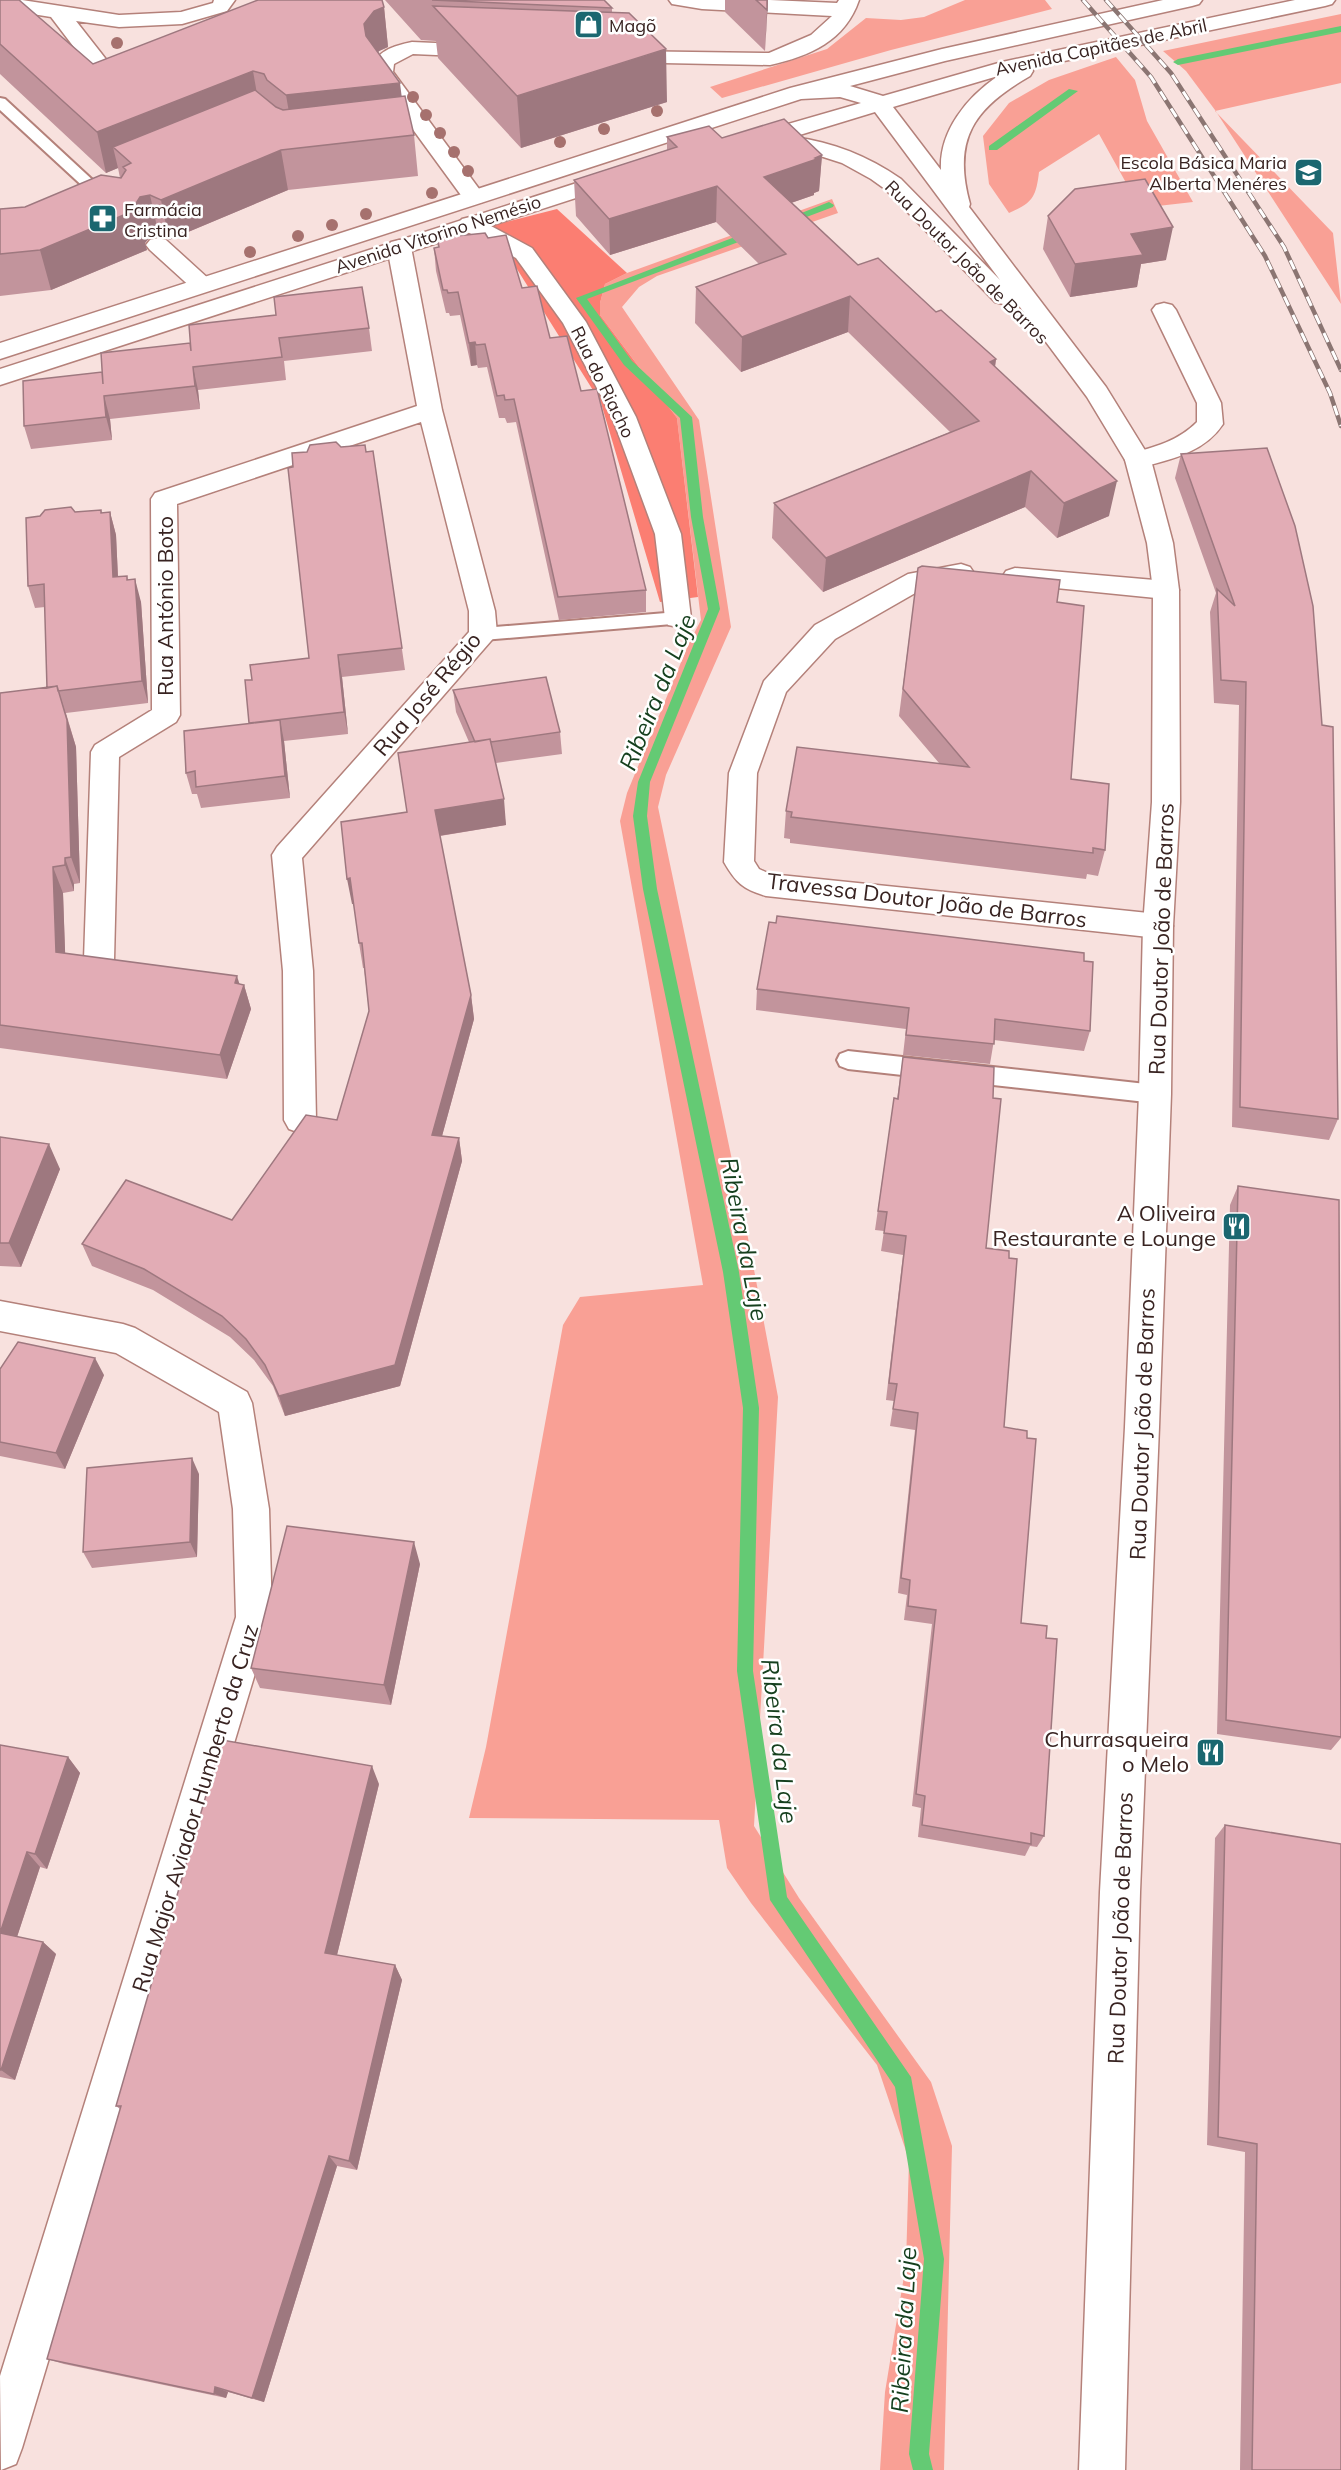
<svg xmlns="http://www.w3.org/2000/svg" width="1341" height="2470" viewBox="0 0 1341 2470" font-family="Mulish,sans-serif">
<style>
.green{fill:#f9a095}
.forest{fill:#fb7e72}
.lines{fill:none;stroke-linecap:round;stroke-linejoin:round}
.stream{fill:#64ca74;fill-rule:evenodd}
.service-casing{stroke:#b4817a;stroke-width:4}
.minor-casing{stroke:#b4817a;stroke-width:3}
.tertiary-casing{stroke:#b4817a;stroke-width:3}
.service{fill:#fff;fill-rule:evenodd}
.minor{fill:#fff;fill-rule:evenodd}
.tertiary{fill:#fff;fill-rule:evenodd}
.rail-casing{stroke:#8b7572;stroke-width:4.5}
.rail{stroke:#fff;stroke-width:3;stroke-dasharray:10;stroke-linecap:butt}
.tree{fill:#a6716e}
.wall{fill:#c2949c}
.shaded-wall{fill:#9e787f}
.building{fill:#e2acb5;stroke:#9e787f;stroke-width:1.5}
.labels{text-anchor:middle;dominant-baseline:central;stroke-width:5;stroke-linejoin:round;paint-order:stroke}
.far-poi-label{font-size:18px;fill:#382321;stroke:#fff;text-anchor:start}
.far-street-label{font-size:18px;fill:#382321;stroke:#fff}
.street-label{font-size:22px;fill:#382321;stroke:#fff}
.poi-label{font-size:22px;fill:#382321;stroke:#fff;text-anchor:end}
.water-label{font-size:24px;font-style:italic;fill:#153f1d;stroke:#fff}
</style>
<rect width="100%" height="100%" fill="#f8e1de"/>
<!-- green -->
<path class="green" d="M965,0h80l7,9 -161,41 -169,48 -12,-11 117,-38 39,-31 35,2 23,-3z
M1341,14v69l-126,28 118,122 8,71 -126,-194 -29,-39 -23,-20z
M1116,57l19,23 12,41 46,81 -53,6 -41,-74 -60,38c-3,26 -7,31 -30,41l-20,-29 -6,-48 26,-33 40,-23z
M832,199l6,14 -181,63 -18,11 -17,20 77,113 32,207 -65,148 -8,32 87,415 33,175 -24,429 45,72 132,184 21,64 -8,324h-64l5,-78 21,-128 3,-104 -32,-95 -126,-162 -24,-35 -8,-48 -250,-2 17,-71 77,-422 17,-28 123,-12 -83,-464 7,-28 62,-150 12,-23 -24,-202 -77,-103v-12l5,-19 22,-11z"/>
<!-- forest -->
<path class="forest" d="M557,209l70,64 -22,11 -5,19v12l77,103 21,179 -38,5 -59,-199 -111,-177z"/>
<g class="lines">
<!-- stream -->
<path class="stream" d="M1341,26v6l-163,33 -5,-3 5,-3z
M1069,89l9,2 -81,59h-8v-4z
M829,202l5,3 -1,2 -45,17 -9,-2z
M753,230l4,1v4l-170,64 45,62 60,56 11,100 17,92 -70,173 -3,34 10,73 82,383 20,136 -6,263 34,226 124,180 33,182 -15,195 4,16h-20l-4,-16 15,-195 -29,-172 -125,-187 -33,-229 6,-263 -20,-136 -80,-383 -10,-73 5,-34 70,-173 -17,-92 -11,-99 -56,-53 -48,-67z"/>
<defs>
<path id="service" d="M0,98l5,1 93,86 3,3 -3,3h-10l-88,-81z
M678,612l6,1 3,5 -3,5 -201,17 -7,-1 -2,-5 2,-5 7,-1z
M848,1051l307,34 8,3 3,6 -3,6 -8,3 -307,-34 -8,-3 -3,-6 3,-6z"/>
<path id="minor" d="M22,0l97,15 62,-3 32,-9 1,-3h21l-8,11 -45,13 -63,3 -43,-6 36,46 20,-6 8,1 3,5 -3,5 -33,9 -8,-1 -48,-63 -31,-5 -20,4v-12z
M669,0h101l67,3 2,-3h20c-14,41 -49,56 -89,65l-157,-3 -3,-5 3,-5 8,-1 148,2 42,-18 21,-19 -130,-7 -30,-5z
M412,42l70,3 8,1 3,5 -3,5 -8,1 -69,-3 -19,10 -1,8 92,125 -3,5 -8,2 -8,-2 -95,-130c4,-21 22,-26 41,-30z
M470,217l8,2 54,29 54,74 50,95 45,117 10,84 -3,7 -10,2 -10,-2 -3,-7 -10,-84 -43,-117 -49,-94 -47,-65 -54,-29 -4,-5 4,-5z
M158,238l8,2 44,40 4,5 -4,5 -8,2 -8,-2 -44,-40 -4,-5 4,-5z
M399,240l8,2 4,5 31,163 53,201 2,23 -195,224 11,113 3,149 -5,9 -11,4 -11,-4 -5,-9 -1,-149 -11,-116 5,-8 192,-215v-21l-48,-189 -244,82 3,211 -4,7 -57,35 -5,203 -4,8 -11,4 -11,-4 -4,-8 7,-208 4,-7 57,-35 -1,-211 4,-6 262,-87 -30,-159 4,-5z
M1164,303l8,2 4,5 45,93 2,21c-19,29 -54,36 -85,44l-9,-2 -4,-6 4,-6c26,-7 49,-13 68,-32v-19l-45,-93 4,-5z
M961,564l9,3 4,6 -4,6 -46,9 -89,51 -49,53 -29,81 -3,88 5,8 11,5 388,40 11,4 4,8 -4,8 -11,4 -392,-42c-23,-7 -30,-13 -42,-34l5,-89 35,-92 51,-56 93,-51z
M1015,568l151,13 9,3 4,6 -4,6 -9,3 -160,-16 -4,-6 4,-6z
M0,1301l123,23 12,4 112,64 5,11 17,106 3,108 -250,831 -6,16 -15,6 -1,-94 236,-759 -3,-108 -14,-97 -103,-59 -116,-22z"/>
<path id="tertiary" d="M1163,0h39l-3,4 -7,2 -247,55 -95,25 33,10 119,-34 293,-62h40l-3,4 -7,2 -294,62 2,3 -3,5c-56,32 -78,63 -60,128l-1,3 137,180 45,73 22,83 6,47 1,212 -7,124 -2,168 -12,333 -19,465 -15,578h-46l21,-578 25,-465 14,-333 4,-168 9,-124 1,-212 -6,-47 -22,-83 -38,-63 -73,-98 -3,3 -8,2 -8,-2 -110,-113 -14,-10 -29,-16 -28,-9 -52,-8 -11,3 -8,-2 -3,-5 3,-5 118,-34 -21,-6 -39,2 -801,260v-16l790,-255 152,-39zM998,76c-31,21 -59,55 -57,94l-48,-63zM875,112l125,168 -99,-101c-33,-23 -68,-37 -108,-42z
M617,170l8,2 3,5 -3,5 -625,203v-16z"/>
</defs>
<!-- service casing -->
<use href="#service" class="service-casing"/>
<!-- minor casing -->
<use href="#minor" class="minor-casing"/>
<!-- tertiary casing -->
<use href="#tertiary" class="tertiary-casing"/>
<!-- service -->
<use href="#service" class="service"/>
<!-- minor -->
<use href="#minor" class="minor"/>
<!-- tertiary -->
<use href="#tertiary" class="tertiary"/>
<defs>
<path id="rail" d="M1083,0l68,77 114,179 65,137 11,33
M1106,0l65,73 113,174 57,123"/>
</defs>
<!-- rail casing -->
<use href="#rail" class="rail-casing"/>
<!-- rail -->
<use href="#rail" class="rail"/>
</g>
<!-- trees -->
<g class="tree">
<circle cx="117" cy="43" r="6"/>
<circle cx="413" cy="97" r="6"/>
<circle cx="657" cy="111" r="6"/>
<circle cx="426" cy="115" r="6"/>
<circle cx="604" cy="129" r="6"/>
<circle cx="440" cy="133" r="6"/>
<circle cx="560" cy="142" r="6"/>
<circle cx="454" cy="152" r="6"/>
<circle cx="468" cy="171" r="6"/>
<circle cx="432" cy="193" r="6"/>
<circle cx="366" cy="214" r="6"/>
<circle cx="332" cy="225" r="6"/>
<circle cx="298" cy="236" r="6"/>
<circle cx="250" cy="252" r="6"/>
</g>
<!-- wall -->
<path class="wall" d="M0,0l93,64 291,-57 4,40 -9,4 -1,1 24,45 12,38 4,41 -130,14 -119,50 -10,-4 -10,2 -4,5 2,7 -96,40 -51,6v-87l25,-2 95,-29 -2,-10 -12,5 -106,-99z
M385,0h219l8,8v4l55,90 -146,46 -83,-90 -2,-17 -15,-1z
M725,0h43l-3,51 -40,-39z
M667,137l55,1 100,17 -3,36 -5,2v2l-23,8 67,62 78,47 60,47 -1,8 114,149 -52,22 -32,-31 -202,85 -51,-54 2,-35 176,-71 -102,-100 -107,40 -46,-49 1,-36 63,-23 -43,-42 -106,33 -34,-39 -2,-36 93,-30z
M1048,216l118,44 -25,4 -4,23 -67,10 -27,-48z
M437,238l85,50 59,103 65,199v22l-87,8 -43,-198 -9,1 -2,-5h-6l-12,-51 -9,1 -1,-3 -6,1 -11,-51 -10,1 -1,-3h-3l-10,-42 -2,-23 4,-1z
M369,328l3,23 -88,10 2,19 -88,10 2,19 -90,10 2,21 -81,9 -7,-23 78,-54 -1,-19z
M341,447l25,5 7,-1 32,219 -63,7 6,57 -64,7 6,57 -89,10 -4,-14h-5l-6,-21 63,-50 3,-43 57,-22 -16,-191z
M1267,448l71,671 -9,21 -97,-13 7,-422 -25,-2 -4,-91 6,-19 -41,-115 6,-24z
M101,510l1,3 8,-1 6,23 2,42 9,-1 1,4 13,22 7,101 -82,10 10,34 4,136 -6,1v7l-11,2 2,60 179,32 7,24 -24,70 -227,-31v-355l47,-5 -2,-81 -10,1 -7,-22 47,-74z
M918,568l139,34 14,177 34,71 -7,26 -11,-2 -1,5 -296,-36v-4l-6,-1 2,-27 153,-48 -40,-47z
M453,690l107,42 2,22 -66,9 10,62 -66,11 31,159 3,24 -32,117 17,2 3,23 -62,225 -115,30 -12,-30 -19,-26 -24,-23 -77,-47 -61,-24 -10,-22 150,-24 105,-100 32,-109 -5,-43h-1l-4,-25 -5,-39h-2l55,-92 62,-70 -13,-30z
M1084,961l6,70 -6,20 -90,-11 -4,24 -87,-9 3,-26 -150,-19 1,-21z
M903,1057l83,191 35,375 25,15 -2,198 -7,11 -7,-1 -5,10 -107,-19 3,-29 -9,-2 20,-182 -28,-4 3,-25 -9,-2 17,-163 -25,-4 4,-25 -8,-1 17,-145 -22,-4 3,-20 -9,-1 19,-132 3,1z
M0,1137l60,32 -39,98 -21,-1z
M1238,1186l103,412v140l-10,12 -114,-16 13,-529z
M0,1369l104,6 -39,94 -65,-13z
M199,1474l-2,83 -105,11 -9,-16z
M420,1564l-29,141 -131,-17 -9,-20z
M0,1745l68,12 12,16 -33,96 -7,-2 -23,70 26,5 13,12 -41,126 -15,-3z
M379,1784l-42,171 58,10 7,15 -45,190 -20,-4 -73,236 -36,-10 -2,6 -162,-34 -17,-5 73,-250 -4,-3z
M1225,1825l116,645h-101l5,-318 -38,-7 8,-307z"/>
<!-- shaded-wall -->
<path class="shaded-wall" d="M767,0h1l-3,51 2,-41z
M384,7l4,40 -9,4 -10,14 -5,-41 10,-13z
M666,49l1,53 -146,46 -4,-52z
M253,71l7,40 -147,36 5,21 -12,5 -9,-41z
M400,83l5,40 -112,13 -7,-41z
M281,150l7,40 -119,50 -8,-40z
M822,155l-3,36 -5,2v2l-52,18 2,-36z
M717,186l-1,36 -106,33 -1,-36z
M150,195l9,41 -10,2 -4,5 2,7 -96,40 -11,-40 95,-45 5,-8z
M1173,227l-7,33 -25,4 -4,23 -67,10 5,-33 56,-30z
M850,296l-2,36 -107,40 1,-35z
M475,342l2,23 -6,1 -2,-23z
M996,359l-5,36 -1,-33z
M193,367l5,23 2,19 -5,-23z
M104,396l6,23 2,21 -6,-23z
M1031,471l-6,36 -202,85 3,-34z
M1117,481l-8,35 -52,22 7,-35z
M110,512l6,23 3,65 -6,-23z
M135,579l6,23 7,101 -6,-22z
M338,655l4,22 6,57 -4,-22z
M57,686l19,61 4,136 -9,-26z
M280,720l4,21 6,57 -5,-22z
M504,799l2,26 -68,11 -3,-26z
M65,858l9,26v7l-9,-26z
M53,867l10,26 3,84 -10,-25z
M350,878l5,26h-3l-5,-25z
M237,976l5,16 2,-7 7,24 -24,70 -7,-24 15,-72z
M471,995l3,24 -38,139 -4,-23z
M459,1138l3,23 -62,225 -115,30 -6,-20z
M49,1144l11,25 -39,98 -12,-24z
M95,1358l9,17 -39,94 -9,-16z
M192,1458l7,16 -2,83 -7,-15z
M414,1542l6,22 -29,141 -7,-20z
M68,1757l12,16 -33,96 -12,-15z
M372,1766l7,18 -45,183 -9,-14z
M27,1852l13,15 -26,79 -14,-13z
M43,1942l13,12 -41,126 -14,-10z
M395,1965l7,15 -45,190 -8,-9z
M329,2156l8,10 -73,236 -12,-4z
M215,2387l13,5 -2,6 -12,-4z"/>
<!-- building -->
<path class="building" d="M0,0h19l74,64 165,-64h124l2,7 -10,4 -10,13 2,12 34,47 -114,12 -19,-15 -3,-6 -11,-3 -156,61 -97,-88z
M432,0h172l8,8z
M756,0h11v10z
M433,6l196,7 37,36 -149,47z
M255,90l21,17 7,3 122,-14 9,39 -133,15 -120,50 -11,-5 -10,2 -5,8 3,4 -98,41 -40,4v-45l25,-2 76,-32 20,3 5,-8 -3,-3 8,-4 -18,-16z
M784,119l38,36 -7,3 2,1 -53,18 94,88 20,-7 58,54 5,-2 55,49 -6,3 127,119 -53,22 -33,-32 -205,87 -52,-55 205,-82 -129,-125 -108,41 -46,-50 90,-33 -69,-68 -108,33 -35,-39 103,-33 -10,-10 42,-11 13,12z
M1145,179l28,48 -42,7 12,21 -68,9 -27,-48 27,-27z
M485,233l3,5 18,-3 16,53 15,-2 13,52 17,-2 14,55 16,-2 49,201 -88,7 -44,-198 -9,1 -1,-5 -7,1 -12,-52 -9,1 -1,-3 -6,1 -11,-51 -10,1 -1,-3h-4l-9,-42 5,-1 -2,-9z
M362,287l7,41 -90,10 3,19 -89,10 2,19 -91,10 2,21 -82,9 -1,-45 79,-9 1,12 -2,-31 89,-10 1,8 -2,-26 87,-10 -2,-18z
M336,442l5,5 24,-2 1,7 7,-1 29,197 -64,7 6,57 -95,11 -4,-43h7l-2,-15 59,-7 -21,-190 5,-1 -1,-14 15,-1 3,-7z
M1267,448l28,78 18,80 9,119 11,2 5,392 -98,-12 6,-425 -25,-2 -4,-91 18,17 -54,-152z
M71,507l4,5 26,-2v3l9,-1 3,65 14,-1v4l8,-1 7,102 -84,10 -1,-5 -10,2 -3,-104 -16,2 -2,-68 14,-2 5,-6z
M922,566l138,14 -3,22 27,4 -13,173 38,5 -4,66 -12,-2v5l-302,-36 1,-5 -6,-1 11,-64 172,20 -66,-78 15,-121z
M546,677l14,55 -69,10 -1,-3 -15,3 -22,-52z
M57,686l10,34 4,137 -6,1v7l-12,2 3,85 181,24 -2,7 9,2 -24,70 -220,-30v-332z
M280,720l5,56 -89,11 -1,-16 -9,2 -2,-42z
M490,739l14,60 -69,11 36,185 -39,140 27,3 -64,227 -116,31 -14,-31 -19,-26 -24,-23 -78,-47 -62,-25 44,-64 106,40 74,-105 31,5 32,-109 -7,-68h-3l-9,-65 -3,1 -6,-57 66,-10 -9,-59z
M777,916l307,37v8l9,1 -3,69 -95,-12 -1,25 -88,-9 3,-27 -152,-19 12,-67 7,1z
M903,1057l91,10 -1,31 8,1 -15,149 23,3v7l8,1 -13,168 23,4v7l9,1 -15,184 26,3 -1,12 11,1 -13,197 -13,-3v11l-109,-19 3,-29 -9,-2 20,-184 -28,-4 2,-26 -9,-2 17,-165 -25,-4 4,-25 -8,-1 17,-147 -22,-3 3,-21 -9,-1 16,-113 4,1z
M0,1137l49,7 -40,99h-9z
M1238,1186l101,14 2,537 -115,-17z
M18,1342l77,16 -39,95 -56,-11v-73z
M192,1458l-2,84 -107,10 4,-84z
M287,1526l127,16 -30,143 -133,-17z
M222,1740l150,26 -47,187 70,12 -46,196 -20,-5 -77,242 -37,-11 -1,7 -167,-35 74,-253h-5z
M0,1745l68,12 -33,97 -8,-2 -27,81z
M1225,1825l116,19v626h-89l5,-326 -39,-7z
M0,1933l43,9 -42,128h-1z"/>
<!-- icons -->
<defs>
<symbol id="shop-square" viewBox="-11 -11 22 22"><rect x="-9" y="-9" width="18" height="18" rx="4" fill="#1b6770" stroke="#fff"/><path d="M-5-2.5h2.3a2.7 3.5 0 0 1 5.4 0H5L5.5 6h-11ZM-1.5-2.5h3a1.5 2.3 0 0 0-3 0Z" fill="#fff"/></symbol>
<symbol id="school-square" viewBox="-11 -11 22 22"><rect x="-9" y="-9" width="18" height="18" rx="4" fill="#1b6770" stroke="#fff"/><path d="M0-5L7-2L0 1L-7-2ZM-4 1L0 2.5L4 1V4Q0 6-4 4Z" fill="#fff"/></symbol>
<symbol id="pharmacy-square" viewBox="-11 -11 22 22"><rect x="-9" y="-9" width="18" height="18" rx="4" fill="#1b6770" stroke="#fff"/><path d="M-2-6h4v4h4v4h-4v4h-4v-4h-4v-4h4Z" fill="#fff"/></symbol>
<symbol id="restaurant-square" viewBox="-11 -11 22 22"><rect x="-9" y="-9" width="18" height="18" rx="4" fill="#1b6770" stroke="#fff"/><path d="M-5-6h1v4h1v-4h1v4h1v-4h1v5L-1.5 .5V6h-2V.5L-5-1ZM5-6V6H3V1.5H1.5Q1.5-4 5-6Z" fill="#fff"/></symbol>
</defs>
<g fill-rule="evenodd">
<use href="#shop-square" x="572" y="8" width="33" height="33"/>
<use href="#school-square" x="1292" y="156" width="33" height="33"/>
<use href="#pharmacy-square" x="86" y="202" width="33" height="33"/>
<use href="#restaurant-square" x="1220" y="1210" width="33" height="33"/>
<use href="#restaurant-square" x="1194" y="1736" width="33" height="33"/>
</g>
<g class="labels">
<!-- far-poi labels -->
<g class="far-poi-label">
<text x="609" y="25">Magõ</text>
<text x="1287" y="162" text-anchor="end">Escola Básica Maria<tspan x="1287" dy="21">Alberta Menéres</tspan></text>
<text x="124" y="209">Farmácia<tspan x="124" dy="21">Cristina</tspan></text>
</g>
<!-- far-street labels -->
<g class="far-street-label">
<text transform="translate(1101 47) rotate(-12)">Avenida Capitães de Abril</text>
<text transform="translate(438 234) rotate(-18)">Avenida Vitorino Nemésio</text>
<text transform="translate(967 262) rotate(45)">Rua Doutor João de Barros</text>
<text transform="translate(603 382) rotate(64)">Rua do Riacho</text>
</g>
<!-- street labels -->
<g class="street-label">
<text transform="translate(165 606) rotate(-90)">Rua António Boto</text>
<text transform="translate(427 694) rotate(-50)">Rua José Régio</text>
<text transform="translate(927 900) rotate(7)">Travessa Doutor João de Barros</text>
<text transform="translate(1161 939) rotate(-88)">Rua Doutor João de Barros</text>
<text transform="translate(1142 1424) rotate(-88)">Rua Doutor João de Barros</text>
<text transform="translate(195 1808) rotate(-73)">Rua Major Aviador Humberto da Cruz</text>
<text transform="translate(1120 1928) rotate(-88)">Rua Doutor João de Barros</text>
</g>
<!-- poi labels -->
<g class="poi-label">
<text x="1216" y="1213">A Oliveira<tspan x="1216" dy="25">Restaurante e Lounge</tspan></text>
<text x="1189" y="1739">Churrasqueira<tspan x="1189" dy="25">o Melo</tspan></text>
</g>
<!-- water labels -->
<g class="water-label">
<text transform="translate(657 692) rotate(-68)">Ribeira da Laje</text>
<text transform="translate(745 1239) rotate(79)">Ribeira da Laje</text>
<text transform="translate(780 1741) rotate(83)">Ribeira da Laje</text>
<text transform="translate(903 2330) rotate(-87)">Ribeira da Laje</text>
</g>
</g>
</svg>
